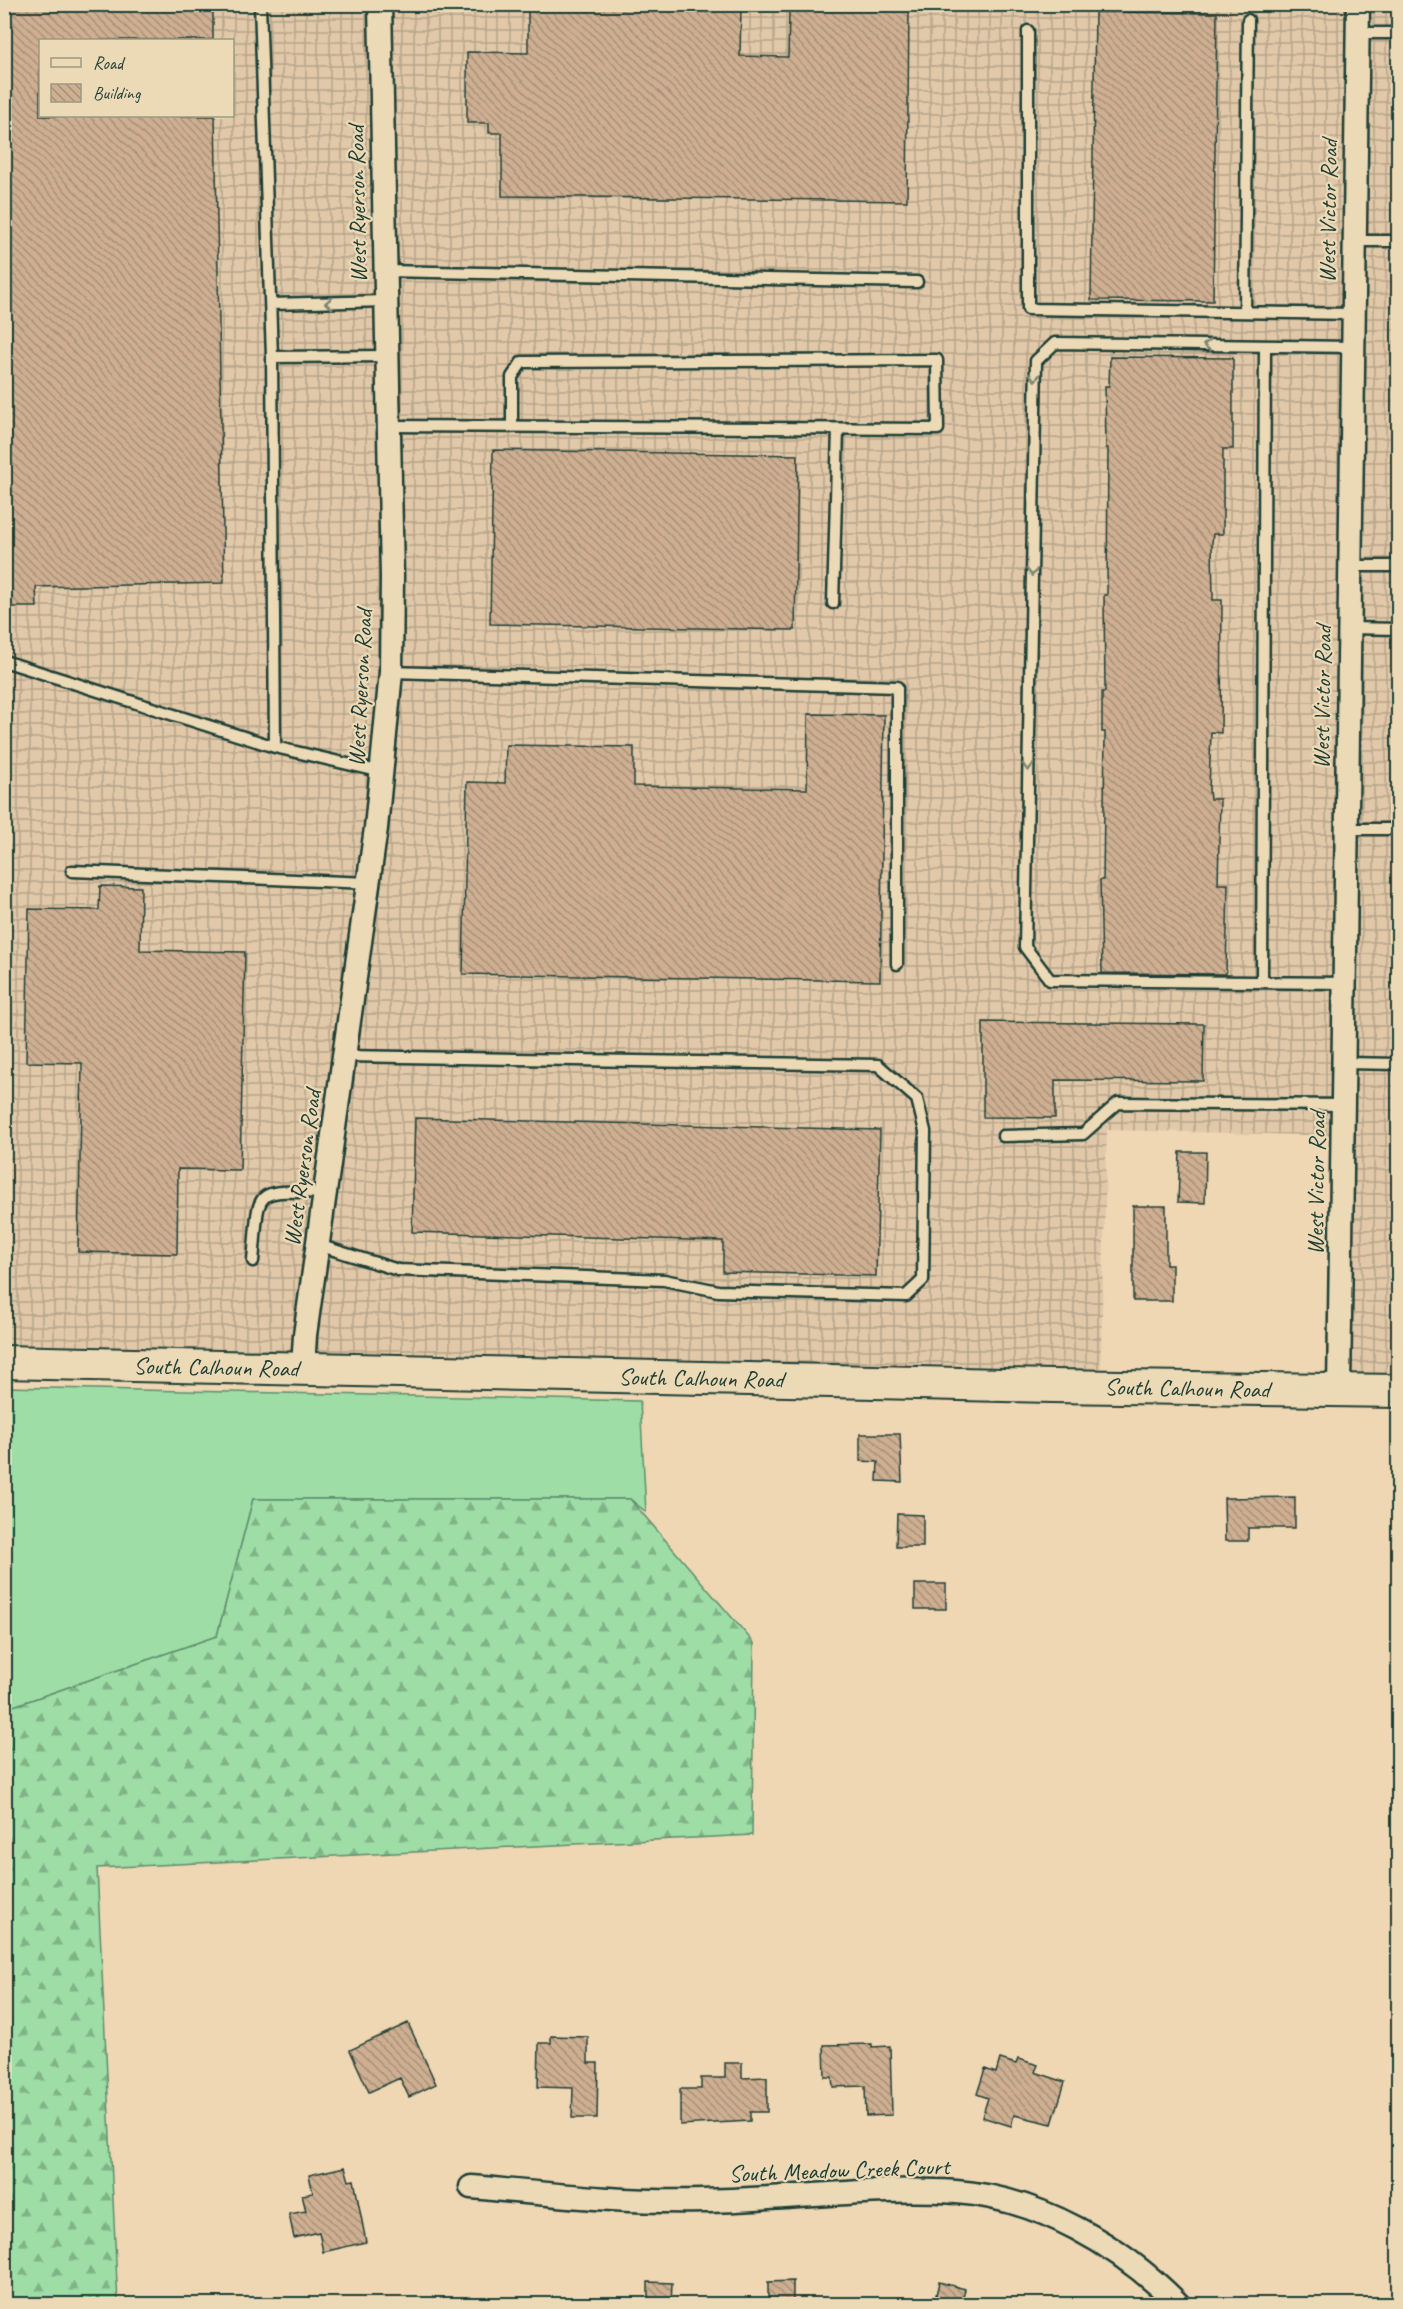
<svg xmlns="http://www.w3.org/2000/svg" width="1403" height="2309" viewBox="0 0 1403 2309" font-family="Caveat,sans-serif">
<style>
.industrial{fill:url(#industrial-grid);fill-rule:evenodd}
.grass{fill:#9edda6;stroke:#5e8d6d;stroke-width:1.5}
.forest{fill:url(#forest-firs);stroke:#5e8d6d;stroke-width:1.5}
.building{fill:url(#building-back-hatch);stroke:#1f3d34;stroke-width:1.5}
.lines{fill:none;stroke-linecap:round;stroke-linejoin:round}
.lane-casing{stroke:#1f3d34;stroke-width:15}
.street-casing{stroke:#1f3d34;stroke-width:27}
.secondary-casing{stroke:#1f3d34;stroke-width:36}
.lane{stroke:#ecdab7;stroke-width:10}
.street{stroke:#ecdab7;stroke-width:22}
.secondary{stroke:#ecdab7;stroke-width:32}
.oneway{stroke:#7b846f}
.labels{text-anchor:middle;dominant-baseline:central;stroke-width:4.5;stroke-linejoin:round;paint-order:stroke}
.street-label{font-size:24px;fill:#1f3d34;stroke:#ecdab7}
</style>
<defs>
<pattern id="industrial-grid" width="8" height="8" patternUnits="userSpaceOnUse" patternTransform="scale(1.5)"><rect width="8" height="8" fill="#e1c8a8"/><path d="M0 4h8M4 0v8" fill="none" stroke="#b6a48a"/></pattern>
<pattern id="forest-firs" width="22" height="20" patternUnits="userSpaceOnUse" patternTransform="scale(1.5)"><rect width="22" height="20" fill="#9edda6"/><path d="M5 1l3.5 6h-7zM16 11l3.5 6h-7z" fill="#80b488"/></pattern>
<pattern id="building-back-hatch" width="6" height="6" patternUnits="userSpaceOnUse" patternTransform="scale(1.5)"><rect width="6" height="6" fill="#ceaf92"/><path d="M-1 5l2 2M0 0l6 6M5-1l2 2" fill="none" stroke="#a79078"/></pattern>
</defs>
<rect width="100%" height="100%" fill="#efd7b4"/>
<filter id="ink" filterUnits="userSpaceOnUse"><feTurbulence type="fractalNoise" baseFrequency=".0167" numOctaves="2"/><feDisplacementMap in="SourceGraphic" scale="12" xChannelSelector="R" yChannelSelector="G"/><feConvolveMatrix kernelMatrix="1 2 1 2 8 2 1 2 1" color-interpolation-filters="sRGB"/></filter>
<g filter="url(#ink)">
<!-- industrial -->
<path class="industrial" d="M5,5h1393v1386l-59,-1 5,-254 -237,-6 -7,256 -1095,-24zM40,40h192v76h-192z"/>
<!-- grass -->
<path class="grass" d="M5,1387l635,14 6,111 -16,-13h-377l-36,137 -212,73z"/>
<!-- forest -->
<path class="forest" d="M253,1499h377l124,144 -2,192 -655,33 21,436h-113v-595l212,-73z"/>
<!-- building -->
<path class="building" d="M4,4h209v36h-173v76h175l9,467 -188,4 1,20h-31z
M528,4l213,3 -1,49 48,1 1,-48 120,1 -2,191 -405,-5v-63h-13v-10h-22v-71l61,1z
M1095,12l122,1 -4,288 -122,-1z
M1110,357l123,1v91h-10v85h-10l-1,9 1,57h9l-1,133 -10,-1 -2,58 1,9h10l-2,85h10l-2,90 -124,-1 -2,-93h3l2,-148h-3v-40h3l-1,-97h3l1,-147h-2l-1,-62h4z
M493,450l305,5 -3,175 -305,-6z
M808,714l76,1 -4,266 -417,-7 4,-192 38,1 1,-38 128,2v39l173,3z
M100,886l41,1 -1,63 105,2 -5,218 -62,-1 -1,85 -99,-2 4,-189 -56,-1 3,-153 70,1z
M983,1022l221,2 -1,57 -148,-1v38l-72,-1z
M415,1118l465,12 -4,146 -153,-4v-31l-311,-9z
M1180,1152h26l-1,51 -27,-1z
M1133,1206h33v59h6v36h-39z
M860,1434h40l2,48 -25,-1 1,-19 -18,-1z
M1295,1497v31h-47v13h-23l-1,-43z
M897,1514l26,1v32h-27z
M915,1584h31v25h-31z
M408,2023l28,61 -27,13 -9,-19 -31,14 -19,-42z
M551,2036l37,1v26h10l-1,55h-25l1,-30 -35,-1 1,-44h12z
M872,2044v3l18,-1 2,69 -26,1 -1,-30 -32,1 -1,-10h-7l-1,-32z
M1000,2059l16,5 2,-5 20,6 -3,7 30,10 -13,42 -38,-9 -3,11 -29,-9 6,-19 -11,-4 8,-25 11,4z
M725,2063h17v15l25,-1v35h-17v9l-70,4v-36h21v-11h24z
M345,2167l4,14 5,-1 12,62 -43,10 -4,-20 -25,6 -5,-24 17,-3 -4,-16 11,-2 -4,-18z
M793,2281v23h-25v-22z
M648,2282l24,1 -1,21h-23z
M939,2282l26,7 -4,15h-27z"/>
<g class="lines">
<defs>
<path id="lane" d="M260,4l12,353 3,390 107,25
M1028,31v278l326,5
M1357,33h41
M1354,241h44
M386,271l531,11
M271,304l115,-3
M1245,312l3,-292
M272,357l116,-1
M389,426l549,3 -1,-69 -415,2 -10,15v50
M1350,566h48
M833,603l5,-174
M1350,628l48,1
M4,661l271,86
M391,672l506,15v277
M1347,829h51
M72,871l297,12
M1262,982l3,-636
M1346,983l-296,-3 -25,-33 11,-586 19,-18 298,4
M1345,1063l53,1
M1003,1136l80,-2 35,-31 226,2
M318,1245l80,25 266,10 54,11 188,5 17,-16 2,-149 -8,-32 -39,-34 -533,-9
M253,1261c7,-72 -4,-72 72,-68"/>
<path id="street" d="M303,1368l2,-33 71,-507 15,-156 1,-95 -12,-573
M1339,1390l19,-1386
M471,2187c77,7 154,16 231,14 84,-1 170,-15 254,-9 83,6 165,54 222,112"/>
<path id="secondary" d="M4,1362l1048,24 346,5"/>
</defs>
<!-- lane casing -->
<use href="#lane" class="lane-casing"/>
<!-- street casing -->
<use href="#street" class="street-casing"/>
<!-- secondary casing -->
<use href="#secondary" class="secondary-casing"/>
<!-- lane -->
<use href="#lane" class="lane"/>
<!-- street -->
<use href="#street" class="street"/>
<!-- secondary -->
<use href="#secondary" class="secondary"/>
</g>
<!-- one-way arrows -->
<defs><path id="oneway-chevron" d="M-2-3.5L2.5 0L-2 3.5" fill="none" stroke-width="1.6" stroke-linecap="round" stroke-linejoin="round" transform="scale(1.5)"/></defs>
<g class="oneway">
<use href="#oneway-chevron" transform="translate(329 303) rotate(179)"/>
<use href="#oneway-chevron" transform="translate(1207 345) rotate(-179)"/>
<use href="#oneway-chevron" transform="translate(1035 377) rotate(91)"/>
<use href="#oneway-chevron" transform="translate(1032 572) rotate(91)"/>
<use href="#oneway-chevron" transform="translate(1028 767) rotate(91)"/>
</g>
</g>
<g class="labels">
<!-- street labels -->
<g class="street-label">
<text transform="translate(357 204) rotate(-91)">West Ryerson Road</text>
<text transform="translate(1328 211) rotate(-89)">West Victor Road</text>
<text transform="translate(360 688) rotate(-87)">West Ryerson Road</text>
<text transform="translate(1322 697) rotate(-89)">West Victor Road</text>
<text transform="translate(302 1168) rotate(-82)">West Ryerson Road</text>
<text transform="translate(1316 1183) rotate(-89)">West Victor Road</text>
<text transform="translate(216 1367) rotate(1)">South Calhoun Road</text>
<text transform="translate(701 1378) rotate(1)">South Calhoun Road</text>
<text transform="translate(1187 1388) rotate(1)">South Calhoun Road</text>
<text transform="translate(839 2170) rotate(-2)">South Meadow Creek Court</text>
</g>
</g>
<!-- margin -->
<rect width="1403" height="2309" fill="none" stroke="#ecdab7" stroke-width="24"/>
<rect x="12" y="12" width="1379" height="2285" fill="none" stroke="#1f3d34" stroke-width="2" filter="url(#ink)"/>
<!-- legend -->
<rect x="39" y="39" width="195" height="78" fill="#ecdab7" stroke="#9a9b83" stroke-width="1.5"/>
<rect x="51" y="58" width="30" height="9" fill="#ecdab7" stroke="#9a9b83" stroke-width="1.5"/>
<text x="93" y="69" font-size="18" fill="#1f3d34">Road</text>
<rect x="51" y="84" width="30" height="18" fill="url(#building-back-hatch)" stroke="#9a9b83" stroke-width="1.5"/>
<text x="93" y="99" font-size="18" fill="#1f3d34">Building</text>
</svg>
